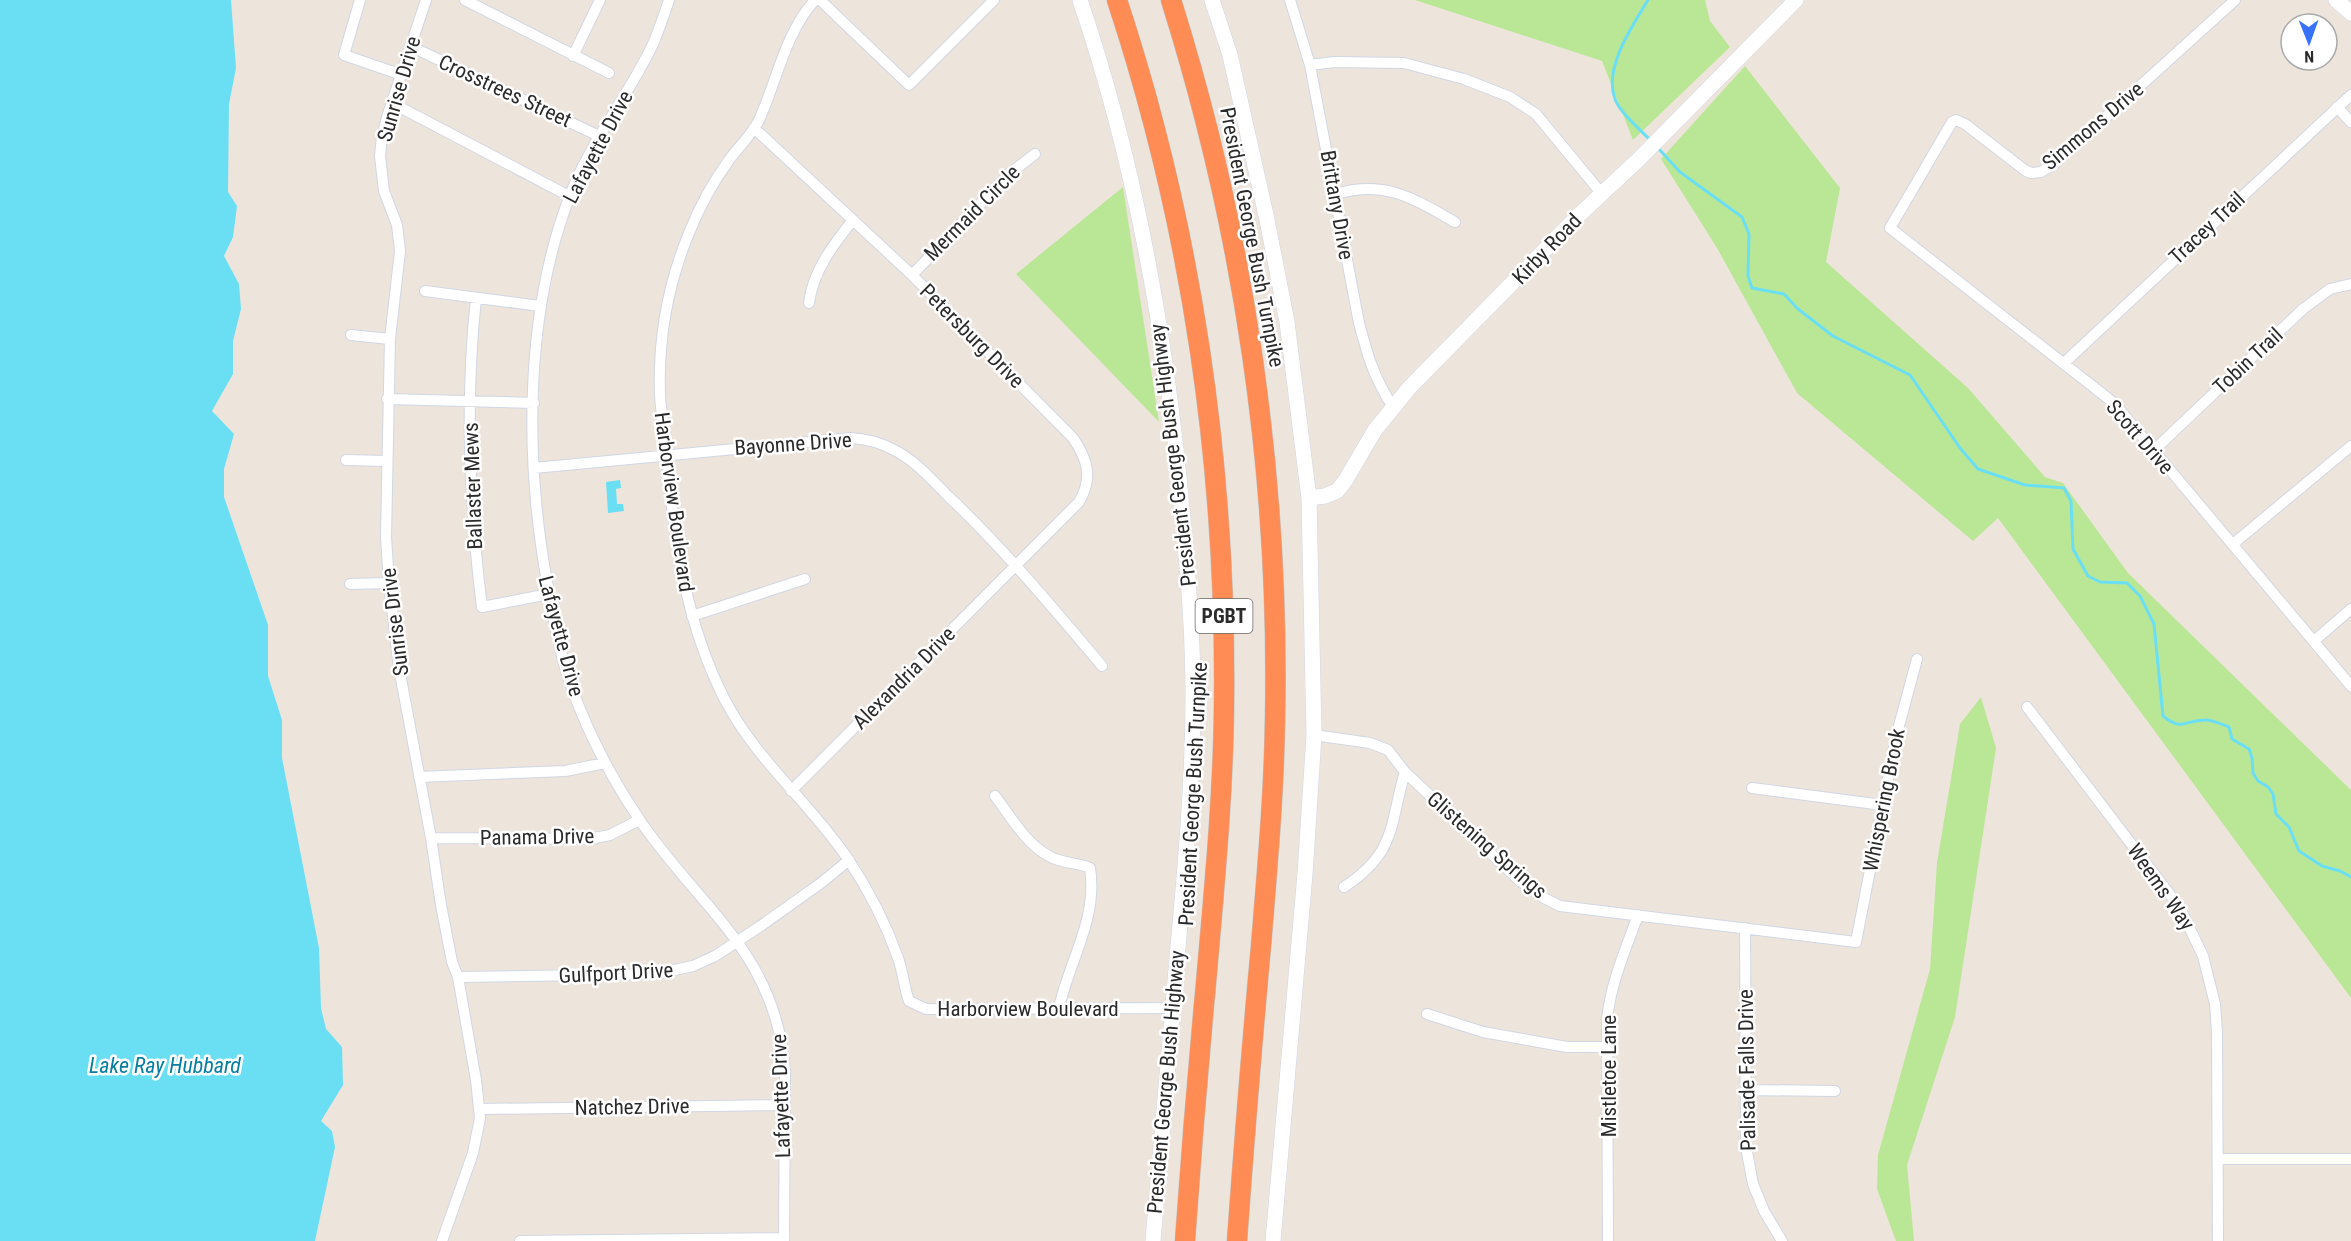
<svg xmlns="http://www.w3.org/2000/svg" width="2351" height="1241" viewBox="0 0 2351 1241" font-family="'Roboto Condensed',sans-serif">
<style>
.green{fill:#bae796}
.water{fill:#6adff4}
.lines{fill:none;stroke-linecap:round;stroke-linejoin:round}
.stream{stroke:#6adff4;stroke-width:3}
.street-casing{stroke:#d1d7e4;stroke-width:12}
.secondary-casing{stroke:#d1d7e4;stroke-width:16}
.highway-casing{stroke:#c4c4c4;stroke-width:21}
.street{stroke:#fff;stroke-width:10}
.secondary{stroke:#fff;stroke-width:15}
.highway{stroke:#ff8c55;stroke-width:20}
.labels{text-anchor:middle;dominant-baseline:central;stroke-width:5;stroke-linejoin:round;paint-order:stroke}
.shield{fill:#fff;stroke:#6b6b6b;stroke-width:1.5}
.shield-label{font-size:20px;font-weight:bold;fill:#2b2b2b}
.street-label{font-size:21px;fill:#2b2b2b;stroke:#fff}
.water-label{font-size:22px;font-style:italic;fill:#077ea2;stroke:#fff}
</style>
<rect width="100%" height="100%" fill="#ede4dc"/>
<!-- green -->
<path class="green" d="M1415,0h290l5,21 20,26 -97,93 -31,-79z
M1745,66l95,122 -14,74 142,126 77,89 18,6 65,90 223,217v208l-353,-480 -25,23 -176,-148 -80,-145 -56,-89z
M1123,187l36,235 -143,-148z
M1981,697l15,51 -41,269 -48,148 7,76h-18l-19,-52 1,-34 52,-186 7,-106 23,-139z"/>
<!-- water -->
<path class="water" d="M0,0h231l5,68 -7,36 -1,88 9,14 -4,31 -9,19 15,28 2,25 -8,32v33l-21,37 22,23 -10,35v28l44,128v51l14,44v38l37,190 2,60 5,21 16,18 1,38 -22,36 11,10 3,16 -20,94h-315z
M620,480l1,8 -5,1 1,15h6l1,7 -16,2 -2,-31z"/>
<g class="lines">
<!-- stream -->
<path class="stream" d="M1648,0c-15,25 -45,68 -33,99 5,14 26,31 36,42
M1658,148l22,24 62,45 7,17 -1,42 4,12 32,6 14,15 35,27 77,39 50,73 18,21 47,16 39,3 7,13 2,48 15,27 12,6 27,1 13,13 14,28 9,92c20,16 21,4 42,4 8,0 16,4 24,7l3,12 17,10 3,9 1,15 5,8 10,6 5,7 3,20 13,13 10,24 23,15 18,5 11,6"/>
<defs>
<path id="street" d="M360,0l-16,55 58,20
M426,0l-38,114 -6,23 -2,19 4,35 13,34 3,26 -10,88 -4,198 3,46 10,85 32,170 10,67 11,57 6,15 18,103 4,38 -7,35 -31,88
M465,0l144,73
M669,0c-5,15 -10,30 -16,44 -25,53 -64,99 -84,154 -47,124 -44,277 -18,405 5,27 10,54 19,80 17,48 40,93 69,136 60,89 138,134 146,253l-1,169
M815,0c-30,33 -38,81 -56,120 -7,15 -21,27 -30,40 -16,22 -30,48 -40,73 -21,51 -31,106 -29,162 1,21 6,40 7,61 7,85 19,169 59,246 32,60 85,102 122,157 20,30 38,65 50,99 5,14 6,29 11,43l17,8 247,-1
M820,0l89,85 85,-85
M1290,0l20,65 49,258c9,34 15,55 34,84
M2235,0l-181,164 -13,8 -10,1 -5,-2 -61,-47 -9,-4 -4,2 -62,106 224,175 237,283
M410,46l189,90
M573,56l27,-56
M1310,65l24,-3 70,1 60,16 46,18 26,17 66,80
M392,103l177,93
M2337,107l14,15
M754,128l158,147 161,163c15,22 20,40 6,64l-288,289
M1336,194c49,-15 78,5 119,28
M912,275l97,-101 26,-20
M425,291l115,15
M476,298c-11,103 -7,206 6,309l67,-13
M809,303c4,-32 24,-58 44,-83
M351,335l39,4
M2064,363l287,-268
M387,399l147,4
M2153,451l150,-142 27,-20 21,-5
M346,460l40,1
M534,468l317,-30c15,1 29,4 43,12 21,10 39,31 55,47 56,53 104,111 153,169
M2233,544l118,-98
M350,584l39,-1
M692,616l113,-37
M2314,641l37,-32
M2027,707l153,201 23,48 12,48 2,28 1,209
M1314,735l56,8 18,7 17,22 116,110 23,16 16,8 296,36 40,-205 21,-78
M419,777l146,-6 40,-8
M1752,788l131,17
M995,796c16,21 31,48 54,60 13,8 28,6 41,12 8,51 -21,93 -31,140
M431,838l158,1 21,-4 29,-15
M1344,887c53,-35 45,-61 61,-115
M1745,928l1,219 7,37 11,27 18,30
M458,977l198,-3 37,-8 22,-10 47,-31 59,-42 28,-23
M1427,1014l56,18 84,15h41
M1746,1090l89,1
M480,1109l305,-4
M2218,1159h133
M520,1241l264,-3
M1608,1241l-1,-222c4,-37 19,-70 31,-104"/>
<path id="secondary" d="M1080,0c58,171 89,351 104,531 5,54 9,108 9,163 0,89 -8,176 -16,264 -8,95 -16,189 -24,283
M1212,0l18,55 36,160 21,107 22,176 5,237 -9,139 -32,367
M2336,0l15,13
M1309,498l16,-2 12,-5 8,-10 30,-51 35,-43 169,-172 59,-55 158,-160"/>
<path id="highway" d="M1117,0c75,227 110,468 107,707 -1,92 -10,184 -18,276 -8,86 -15,172 -21,258
M1171,0c73,232 109,476 104,720 -1,75 -8,151 -14,226 -9,98 -17,197 -24,295"/>
</defs>
<!-- street casing -->
<use href="#street" class="street-casing"/>
<!-- secondary casing -->
<use href="#secondary" class="secondary-casing"/>
<!-- highway casing -->
<use href="#highway" class="highway-casing"/>
<!-- street -->
<use href="#street" class="street"/>
<!-- secondary -->
<use href="#secondary" class="secondary"/>
<!-- highway -->
<use href="#highway" class="highway"/>
</g>
<g class="labels">
<!-- shield labels -->
<rect class="shield" x="1195.5" y="599" width="57" height="34" rx="4.5"/>
<g class="shield-label">
<text x="1224" y="616">PGBT</text>
</g>
<!-- street labels -->
<g class="street-label">
<text transform="translate(399 89) rotate(-74)">Sunrise Drive</text>
<text transform="translate(505 91) rotate(25)">Crosstrees Street</text>
<text transform="translate(2093 126) rotate(-40)">Simmons Drive</text>
<text transform="translate(598 147) rotate(-62)">Lafayette Drive</text>
<text transform="translate(1337 205) rotate(80)">Brittany Drive</text>
<text transform="translate(972 213) rotate(-45)">Mermaid Circle</text>
<text transform="translate(2207 228) rotate(-43)">Tracey Trail</text>
<text transform="translate(1252 237) rotate(79)">President George Bush Turnpike</text>
<text transform="translate(1547 249) rotate(-46)">Kirby Road</text>
<text transform="translate(972 336) rotate(45)">Petersburg Drive</text>
<text transform="translate(2248 361) rotate(-43)">Tobin Trail</text>
<text transform="translate(2140 437) rotate(49)">Scott Drive</text>
<text transform="translate(793 444) rotate(-4)">Bayonne Drive</text>
<text transform="translate(1173 455) rotate(-97)">President George Bush Highway</text>
<text transform="translate(473 486) rotate(-92)">Ballaster Mews</text>
<text transform="translate(674 502) rotate(82)">Harborview Boulevard</text>
<text transform="translate(395 622) rotate(-97)">Sunrise Drive</text>
<text transform="translate(561 636) rotate(75)">Lafayette Drive</text>
<text transform="translate(904 678) rotate(-45)">Alexandria Drive</text>
<text transform="translate(1193 794) rotate(-87)">President George Bush Turnpike</text>
<text transform="translate(1884 800) rotate(-79)">Whispering Brook</text>
<text transform="translate(537 837) rotate(-1)">Panama Drive</text>
<text transform="translate(1487 845) rotate(41)">Glistening Springs</text>
<text transform="translate(2161 887) rotate(55)">Weems Way</text>
<text transform="translate(616 973) rotate(-3)">Gulfport Drive</text>
<text x="1028" y="1009">Harborview Boulevard</text>
<text transform="translate(1747 1070) rotate(-91)">Palisade Falls Drive</text>
<text transform="translate(1609 1076) rotate(-90)">Mistletoe Lane</text>
<text transform="translate(1166 1082) rotate(-85)">President George Bush Highway</text>
<text transform="translate(781 1096) rotate(-92)">Lafayette Drive</text>
<text transform="translate(632 1107) rotate(-1)">Natchez Drive</text>
</g>
<!-- water labels -->
<g class="water-label">
<text x="165" y="1065">Lake Ray Hubbard</text>
</g>
</g>
<!-- north arrow -->
<g transform="translate(2309 42) rotate(179)"><circle r="28" fill="#ffffff" stroke="#aaaaaa" stroke-width="1.5"/>
<path d="M0-4.5L10 22L0 15L-10 22Z" fill="#3772ff"/>
<text y="-9" font-size="16" font-weight="bold" text-anchor="middle" fill="#2b2b2b">N</text>
</g>
</svg>
